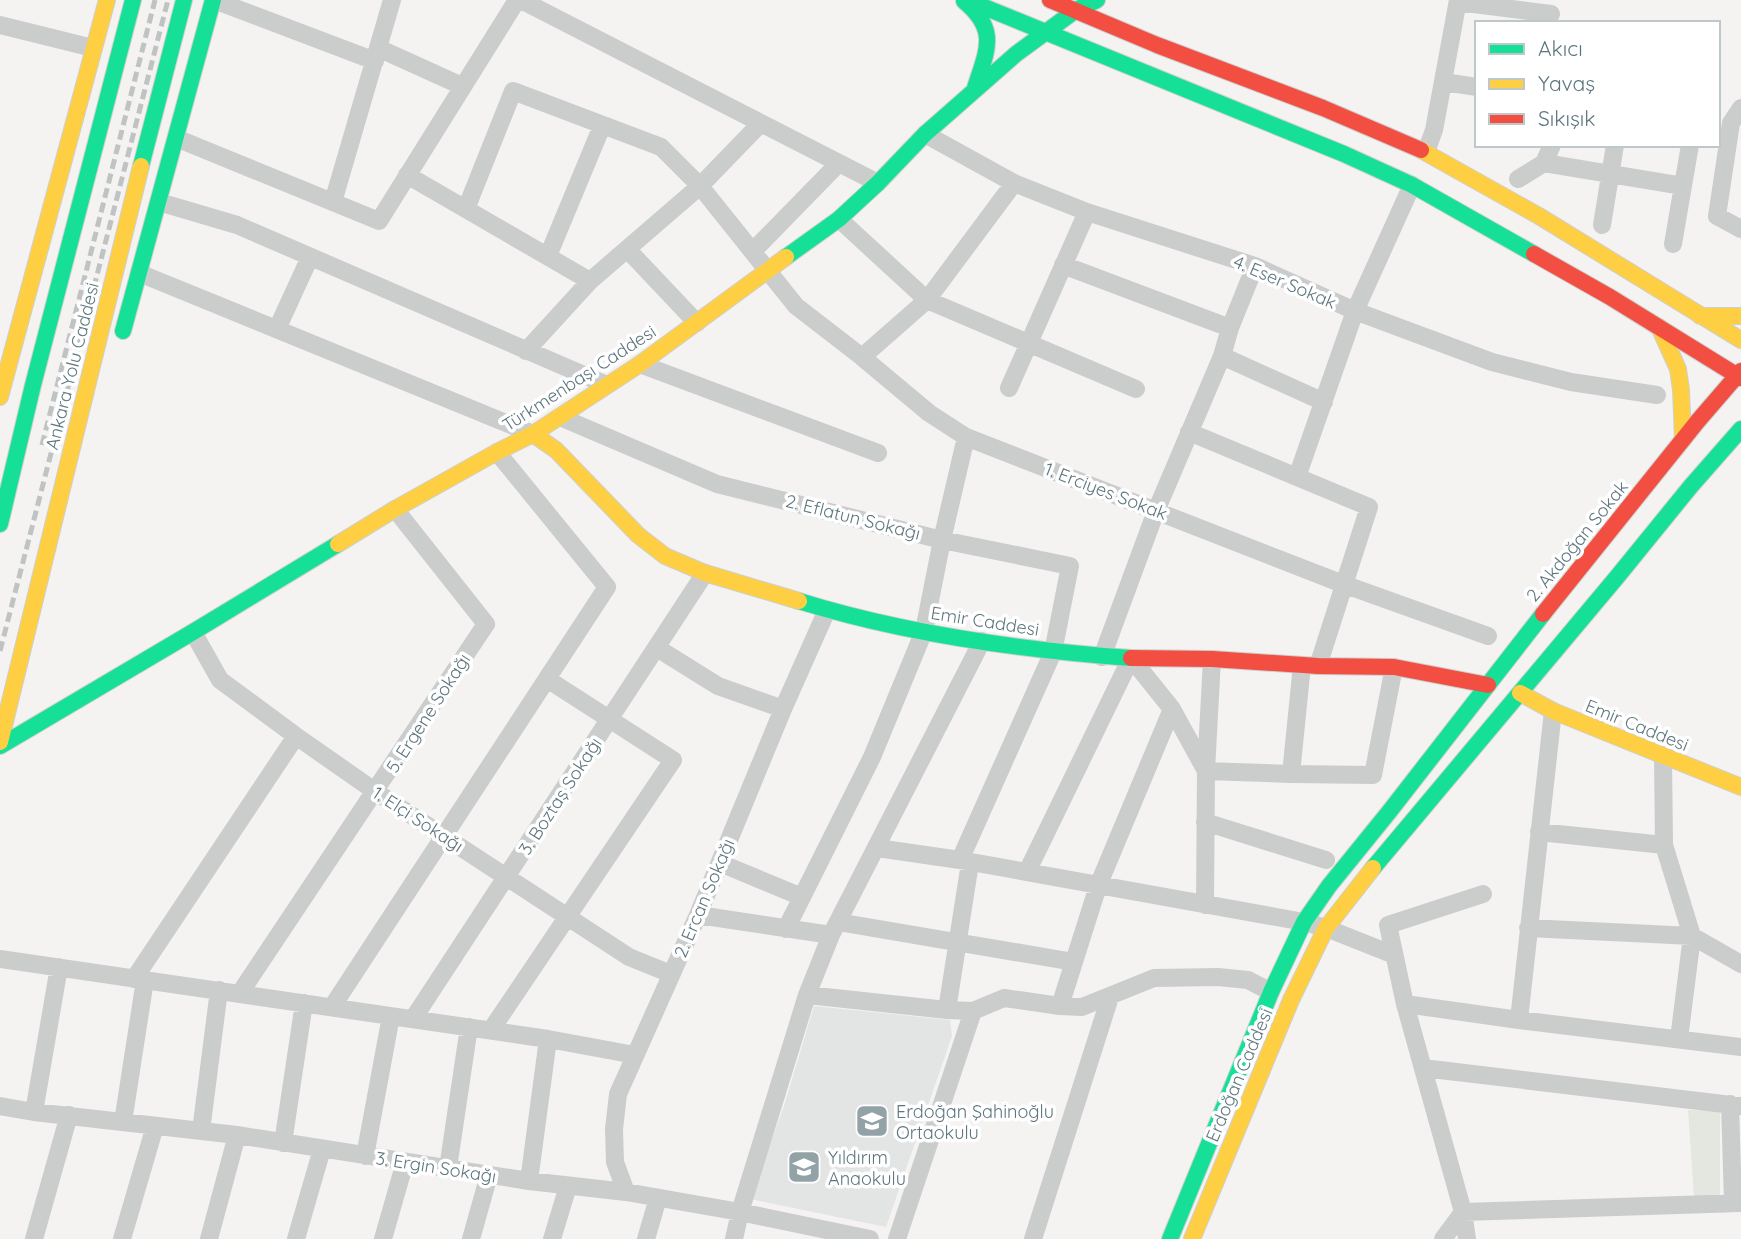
<svg xmlns="http://www.w3.org/2000/svg" width="1741" height="1239" viewBox="0 0 1741 1239" font-family="Quicksand,sans-serif">
<style>
.built{fill:#e3e5e4}
.green{fill:#e4e7df}
.lines{fill:none;stroke-linecap:round;stroke-linejoin:round}
.fast-casing{stroke:#cdd0d0;stroke-width:18}
.slow-casing{stroke:#cdd0d0;stroke-width:18}
.jam-casing{stroke:#cdd0d0;stroke-width:18}
.street{stroke:#cbcdcd;stroke-width:18}
.fast{stroke:#16e098;stroke-width:16}
.slow{stroke:#ffcf43;stroke-width:16}
.jam{stroke:#f24e42;stroke-width:16}
.rail{stroke:#c0c3c3;stroke-width:5;stroke-dasharray:10 5;stroke-linecap:butt}
.labels{text-anchor:middle;dominant-baseline:central;stroke-width:7;stroke-linejoin:round;paint-order:stroke}
.street-label{font-size:18px;fill:#5d767e;stroke:#fff}
.poi-label{font-size:18px;fill:#5d767e;stroke:#fff;text-anchor:start}
</style>
<rect width="100%" height="100%" fill="#f4f3f1"/>
<!-- built -->
<path class="built" d="M814,1006l136,14 2,16 -66,191 -136,-28 34,-93z"/>
<!-- green -->
<path class="green" d="M1688,1110l32,1v86l-26,1z"/>
<g class="lines">
<defs>
<path id="fast" d="M967,0l377,154 68,31 122,69
M964,1c35,29 23,49 11,87
M141,166l43,-166
M786,257l53,-38 39,-36 47,-49 91,-80 60,-44 21,-10
M123,331l90,-331
M0,524l33,-139 100,-385
M799,601c106,33 222,49 332,57
M0,746l193,-114 145,-88
M1373,868l244,-291 74,-91 50,-57
M1170,1239l101,-247 33,-70 25,-36 60,-74 154,-198"/>
<path id="slow" d="M1421,150l118,66 202,124
M1700,316h41
M1659,327l19,42 3,21 2,50
M0,397l107,-397
M533,434l23,16 82,85 27,21 40,17 94,28
M338,544l57,-35 102,-57 36,-18 107,-70 146,-107
M1520,693l33,18 188,76
M0,742l141,-576
M1192,1239l99,-239 35,-72 47,-60"/>
<path id="jam" d="M1050,0l107,45 166,63 98,42
M1534,254l76,43 131,81
M1543,614l154,-192 44,-51
M1131,658l81,1 106,7 76,1 94,18"/>
</defs>
<!-- fast casing -->
<use href="#fast" class="fast-casing"/>
<!-- slow casing -->
<use href="#slow" class="slow-casing"/>
<!-- jam casing -->
<use href="#jam" class="jam-casing"/>
<!-- street -->
<path class="street" d="M214,0l161,61
M521,0l357,183
M1458,2l93,12
M0,25l93,23
M378,48l84,38
M1444,82l33,5
M1741,108l-10,15 -14,93 24,13
M925,134l89,49 73,29 168,54 100,45 137,51 79,20 86,13
M176,138l203,83 138,-221
M1426,152l8,-22 24,-130
M1544,163l8,-18
M407,175l183,106
M1518,179l26,-16 139,23
M159,202l78,23 370,160
M333,202l59,-202
M466,209l47,-118 148,56 39,39 96,120 66,51 67,56 37,24 377,147 145,52
M839,219l88,81 209,89
M1602,225l13,-80
M1673,244l17,-99
M627,249l70,74
M753,251l86,-88
M548,256l54,-130
M1063,265l167,63
M139,273l394,161
M277,329l33,-72
M526,351l64,-70 110,-95 61,-63
M1222,356l102,46
M862,357l65,-57 87,-117
M640,364l238,89
M1009,388l78,-176
M560,417l157,67 225,56 128,26 -17,86 -93,208
M1189,432l180,75 -51,159
M1297,477l58,-166 57,-126
M193,632l27,48 76,56 80,56 253,165 42,17
M657,648l61,38 65,23
M1102,657l54,-146 66,-155 8,-28 25,-62
M1663,757l1,88 28,91 -13,103
M1291,774l11,-109
M1205,822l121,38
M1539,832l125,13
M877,848l83,12 344,62 22,6 68,27
M720,863l82,34
M1027,872l104,-214 41,51 34,62 85,3 82,1 21,-108
M1205,905l1,-134 6,-112
M698,915l133,20
M838,922l236,40
M1528,928l164,8 49,28
M786,929l86,-172 52,-126 18,-91 24,-103
M0,959l548,80 87,16
M134,979l162,-243
M240,993l246,-369 -91,-115
M807,995l140,15 26,1 31,-13 56,8 22,1 72,-29 64,-1 30,3 23,12
M1405,1004l114,16 222,27
M1060,1006l38,-120 74,-177
M332,1007l275,-420 -110,-135
M947,1010l23,-147
M413,1019l292,-446
M1519,1020l34,-309
M491,1030l182,-270 -126,-81
M1423,1068l318,38
M1730,1104l3,99
M0,1106l34,6 203,23 292,46 97,11 114,20 130,27
M34,1112l25,-145
M123,1122l22,-142
M201,1131l18,-141
M283,1143l21,-140
M365,1156l26,-140
M448,1168l21,-141
M529,1181l19,-142
M626,1192l-11,-30 -1,-33 4,-35 80,-179 85,-206 44,-99
M34,1239l35,-124
M122,1239l33,-113
M209,1239l28,-104
M296,1239l26,-90
M383,1239l22,-77
M471,1239l18,-64
M552,1239l16,-53
M646,1239l12,-41
M734,1239l6,-27 67,-217 24,-60 151,-294
M897,1239l76,-228
M1033,1239l77,-242
M1443,1239l20,-27 278,-9
M1467,1239l-4,-27 -58,-208 -17,-79 95,-31"/>
<!-- fast -->
<use href="#fast" class="fast"/>
<!-- slow -->
<use href="#slow" class="slow"/>
<!-- jam -->
<use href="#jam" class="jam"/>
<!-- rail -->
<path class="rail" d="M42,445l113,-445
M0,651l168,-651"/>
</g>
<!-- icons -->
<defs>
<symbol id="school-square" viewBox="-11 -11 22 22"><rect x="-9" y="-9" width="18" height="18" rx="4" fill="#92a2a6" stroke="#fff"/><path d="M0-5L7-2L0 1L-7-2ZM-4 1L0 2.5L4 1V4Q0 6-4 4Z" fill="#fff"/></symbol>
</defs>
<g fill-rule="evenodd">
<use href="#school-square" x="853" y="1102" width="38" height="38"/>
<use href="#school-square" x="785" y="1148" width="38" height="38"/>
</g>
<g class="labels">
<!-- street labels -->
<g class="street-label">
<text transform="translate(1285 282) rotate(23)">4. Eser Sokak</text>
<text transform="translate(72 366) rotate(-76)">Ankara Yolu Caddesi</text>
<text transform="translate(579 378) rotate(-33)">Türkmenbaşı Caddesi</text>
<text transform="translate(1106 491) rotate(21)">1. Erciyes Sokak</text>
<text transform="translate(853 517) rotate(14)">2. Eflatun Sokağı</text>
<text transform="translate(1577 541) rotate(-51)">2. Akdoğan Sokak</text>
<text transform="translate(985 621) rotate(9)">Emir Caddesi</text>
<text transform="translate(428 713) rotate(-57)">5. Ergene Sokağı</text>
<text transform="translate(1637 725) rotate(22)">Emir Caddesi</text>
<text transform="translate(560 796) rotate(-57)">3. Boztaş Sokağı</text>
<text transform="translate(418 819) rotate(33)">1. Elçi Sokağı</text>
<text transform="translate(704 898) rotate(-67)">2. Ercan Sokağı</text>
<text transform="translate(1239 1075) rotate(-67)">Erdoğan Caddesi</text>
<text transform="translate(436 1167) rotate(9)">3. Ergin Sokağı</text>
</g>
<!-- poi labels -->
<g class="poi-label">
<text x="896" y="1111">Erdoğan Şahinoğlu<tspan x="896" dy="21">Ortaokulu</tspan></text>
<text x="828" y="1157">Yıldırım<tspan x="828" dy="21">Anaokulu</tspan></text>
</g>
</g>
<!-- legend -->
<rect x="1475" y="21" width="245" height="126" fill="#ffffff" stroke="#bec8cb" stroke-width="2"/>
<rect x="1489" y="44" width="35" height="10" fill="#16e098" stroke="#bec8cb" stroke-width="2"/>
<text x="1538" y="56" font-size="21" fill="#5d767e">Akıcı</text>
<rect x="1489" y="79" width="35" height="10" fill="#ffcf43" stroke="#bec8cb" stroke-width="2"/>
<text x="1538" y="91" font-size="21" fill="#5d767e">Yavaş</text>
<rect x="1489" y="114" width="35" height="10" fill="#f24e42" stroke="#bec8cb" stroke-width="2"/>
<text x="1538" y="126" font-size="21" fill="#5d767e">Sıkışık</text>
</svg>
